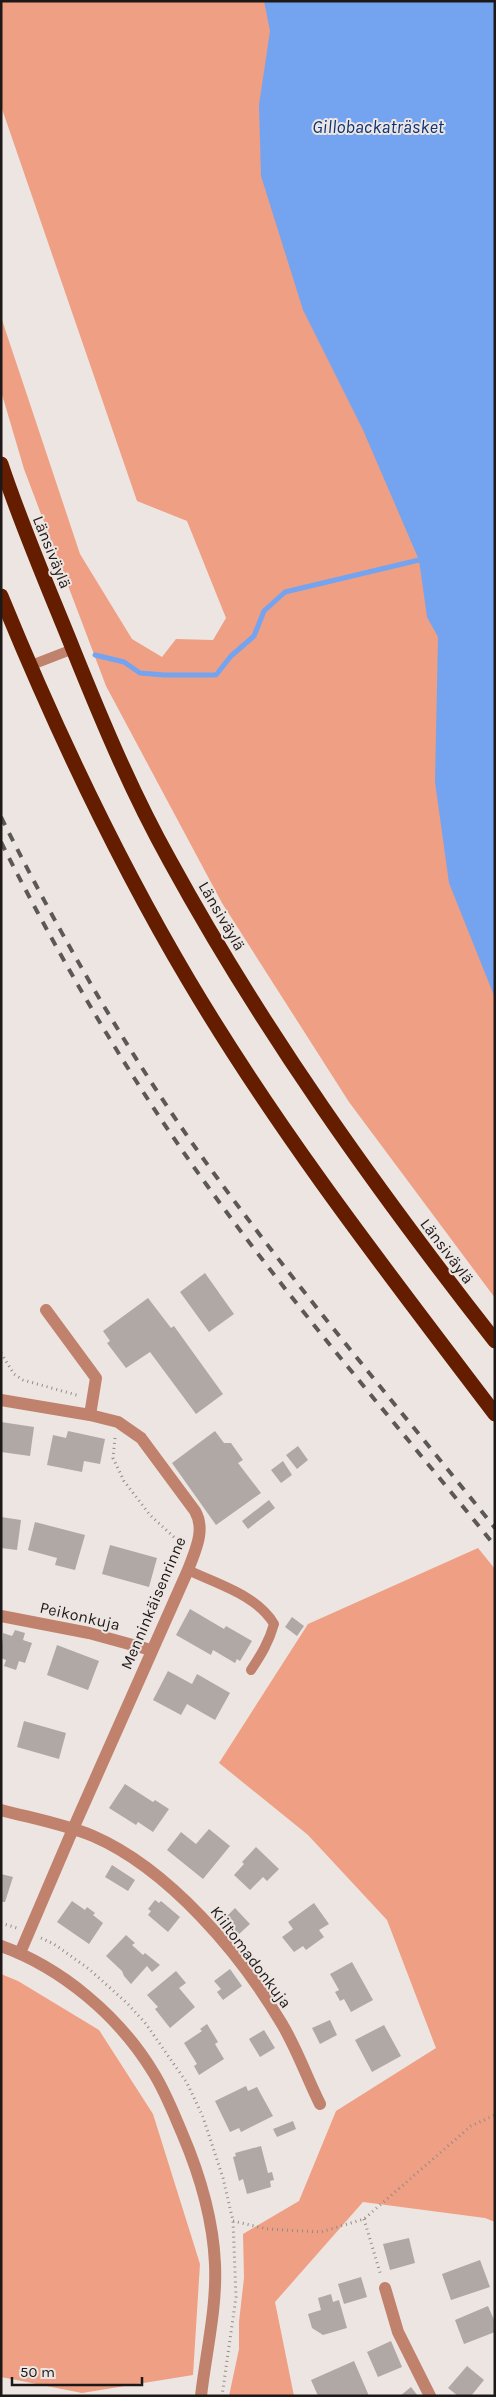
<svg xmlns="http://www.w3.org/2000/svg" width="496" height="2397" viewBox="0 0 496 2397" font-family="Karla,sans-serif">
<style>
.green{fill:#ef9f83}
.water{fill:#74a4f0}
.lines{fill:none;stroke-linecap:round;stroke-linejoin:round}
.stream{stroke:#74a4f0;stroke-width:5}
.building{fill:#afa8a5}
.path{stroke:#928c8a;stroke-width:3;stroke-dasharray:1 4;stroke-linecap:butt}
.service{stroke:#c0826d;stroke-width:10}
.minor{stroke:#c0826d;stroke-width:12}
.motorway{stroke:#651d00;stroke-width:15}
.rail{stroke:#5c5856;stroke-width:4;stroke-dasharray:9 9;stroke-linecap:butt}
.labels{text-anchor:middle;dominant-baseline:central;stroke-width:4;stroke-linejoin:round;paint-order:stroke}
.street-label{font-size:16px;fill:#1c1918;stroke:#ede5e2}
.water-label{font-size:18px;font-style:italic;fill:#093477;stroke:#ede5e2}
</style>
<rect width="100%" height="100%" fill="#ede5e2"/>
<!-- green -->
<path class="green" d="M1,1h494v1297l-146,-196 -127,-199 -116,-217 -82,-217 -23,-78v-74l79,237 52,85 30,18 14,-18 37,1 13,-22 -39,-97 -50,-20 -136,-395z
M478,1548l17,21v653l-10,-4 -122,-16 -88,100 19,94h-65l10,-47v-27l5,-44 -1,-44 56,-33 37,-90 100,-63 -49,-128 -79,-85 -89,-72 89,-139z
M1,1974l17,7 81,49 54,84 47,150 -7,111 -111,18 -81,-16z"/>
<!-- water -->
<path class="water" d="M264,1h231v997l-46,-115 -14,-101 3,-145 -11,-20 -8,-57 -56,-130 -60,-120 -42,-134 -2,-71 11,-74z"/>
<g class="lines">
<!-- stream -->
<path class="stream" d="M95,655l29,7 16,11 24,2h52l15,-19 23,-20 10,-25 21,-19 134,-32"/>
</g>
<!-- building -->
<path class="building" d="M205,1273l29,41 -25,18 -29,-40z
M148,1298l23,30 3,-2 49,68 -27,20 -46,-62 -24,16 -19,-25 3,-2 -7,-10z
M1,1422l33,5 -4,29 -29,-4z
M68,1431l37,8 -5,25 -16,-3 -2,11 -35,-7 6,-30 13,3z
M215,1431l9,12h7l12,17 -5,3 23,30 -45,32 -44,-62z
M298,1446l10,14 -11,9 -11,-14z
M283,1461l9,14 -11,8 -10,-13z
M269,1500l6,8 -27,21 -6,-8z
M1,1517l20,3 -4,30 -16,-2z
M35,1522l50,13 -10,35 -20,-5 2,-7 -29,-8z
M110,1545l47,13 -8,29 -47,-13z
M190,1609l34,20 2,-3 26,15 -12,20 -3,-2 -2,4 -22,-13 -2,5 -35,-20z
M292,1617l12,9 -7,10 -12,-9z
M15,1630l10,3 -2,7 9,3 -7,20 -6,-2 -3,9 -12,-4 2,-6 -5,-2 2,-25 9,3z
M57,1645l42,16 -11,29 -41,-15z
M168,1671l24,13 5,-10 33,19 -15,27 -28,-16 -6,11 -28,-15z
M24,1721l42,12 -7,26 -42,-12z
M125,1784l28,18 2,-2 14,9 -16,23 -15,-10 -2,3 -27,-17z
M209,1829l21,17 -27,33 -36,-29 14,-18 15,12z
M256,1847l23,22 -12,12 -4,-4 -13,13 -16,-15 10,-11 -2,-2z
M112,1865l23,15 -7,11 -23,-14z
M1,1874l12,3 -8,25h-4z
M155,1900l4,3 2,-2 19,16 -12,15 -20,-17 3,-4 -3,-2z
M72,1901l13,9 2,-3 8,6 -2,2 10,8 -14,21 -32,-22z
M314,1903l15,21 -10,6 5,7 -18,13 -3,-4 -9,6 -12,-15 11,-8 -5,-7z
M235,1908l15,16 -12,11 -14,-16z
M126,1935l9,8 -3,2 11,10 2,-2 15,12 -8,7 -5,-6 -16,18 -7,-8 -2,-5 -16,-15z
M352,1962l21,38 -22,12 -7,-13 -4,2 -5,-9 4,-2 -9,-16z
M230,1969l12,17 -19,14 -6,-8 4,-3 -7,-8z
M176,1971l10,12 -7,5 16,19 -25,21 -15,-19 3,-2 -11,-12z
M330,2020l7,15 -17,9 -8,-16z
M207,2024l11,18 -3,2 9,15 -25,16 -5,-9 3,-2 -13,-21 18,-12 -2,-2z
M384,2025l17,31 -29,16 -17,-32z
M264,2030l11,18 -15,9 -11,-18z
M246,2086l2,5 9,-4 16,29 -32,16 -2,-4 -9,4 -15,-31z
M293,2121l3,8 -19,8 -4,-8z
M261,2146l7,27 4,-1 2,8 -4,1 1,6 -24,7 -4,-15 -4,2 -6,-24 3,-1 -1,-3z
M409,2238l6,25 -25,7 -7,-26z
M480,2260l10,27 -39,13 -9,-26z
M361,2277l6,20 -23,7 -6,-20z
M331,2294l2,8 6,-2 8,28 -24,7 -11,-7 -4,-14 13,-4 -3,-12z
M488,2306l7,16v10l-31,12 -9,-24z
M391,2341l11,26 -24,10 -11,-25z
M354,2361l15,35h-51l-7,-16z
M467,2366l17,14 -13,16h-13l-10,-8z
M411,2387l7,9h-18z"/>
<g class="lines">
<!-- path -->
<path class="path" d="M1,1353l13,21 9,6 57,16
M115,1438l-2,20 11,23 26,34 27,25 3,8
M1,1923l16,5
M41,1938l13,6 35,25 39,35 18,20 41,59 16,34 20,61 10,43 3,76 -14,99
M364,2219l17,57
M233,2221l34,8 54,3 43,-13 107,-93 24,-11"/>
<!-- service -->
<path class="service" d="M29,666l44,-17
M188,1570c29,14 69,25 86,54 -5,18 -13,31 -23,46"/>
<!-- minor -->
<path class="minor" d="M1,1400l89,15
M1,1616l88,17 62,17
M1,1810c30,8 63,14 92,26 76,33 148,118 189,188 15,25 25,54 38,80
M1,1946c61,22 118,70 152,126 12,19 20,40 29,61 18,42 31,85 33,131 2,44 -9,88 -14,132
M20,1953l53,-124 115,-259c7,-19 18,-40 7,-59l-54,-73 -23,-16 -28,-7 6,-37 -50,-68
M385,2288l13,44 32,64"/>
<!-- motorway -->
<path class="motorway" d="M1,464c21,63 47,123 72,185 29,72 59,144 97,212 93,170 206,328 325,480
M1,596c54,132 115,262 188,385 90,152 199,292 306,433"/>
<!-- rail -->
<path class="rail" d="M1,817c63,126 134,249 217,362 88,120 184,233 277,349
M1,842c60,119 127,234 205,342 90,125 192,242 289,362"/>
</g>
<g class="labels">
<!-- street labels -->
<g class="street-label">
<text transform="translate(52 552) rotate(68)">Länsiväylä</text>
<text transform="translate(222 916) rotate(60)">Länsiväylä</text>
<text transform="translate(447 1251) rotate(53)">Länsiväylä</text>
<text transform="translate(153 1603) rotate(-67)">Menninkäisenrinne</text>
<text transform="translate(80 1616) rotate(13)">Peikonkuja</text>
<text transform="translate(251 1957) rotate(53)">Kiiltomadonkuja</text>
</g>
<!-- water labels -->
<g class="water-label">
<text x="378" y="127">Gillobackaträsket</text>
</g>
</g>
<!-- border -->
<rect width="496" height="2397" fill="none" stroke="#1c1918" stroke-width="5"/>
<!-- scale -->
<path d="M12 2377v8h130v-8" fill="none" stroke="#1c1918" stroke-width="2.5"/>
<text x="20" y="2377" font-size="15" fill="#1c1918" stroke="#ede5e2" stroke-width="4" paint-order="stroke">50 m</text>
</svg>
